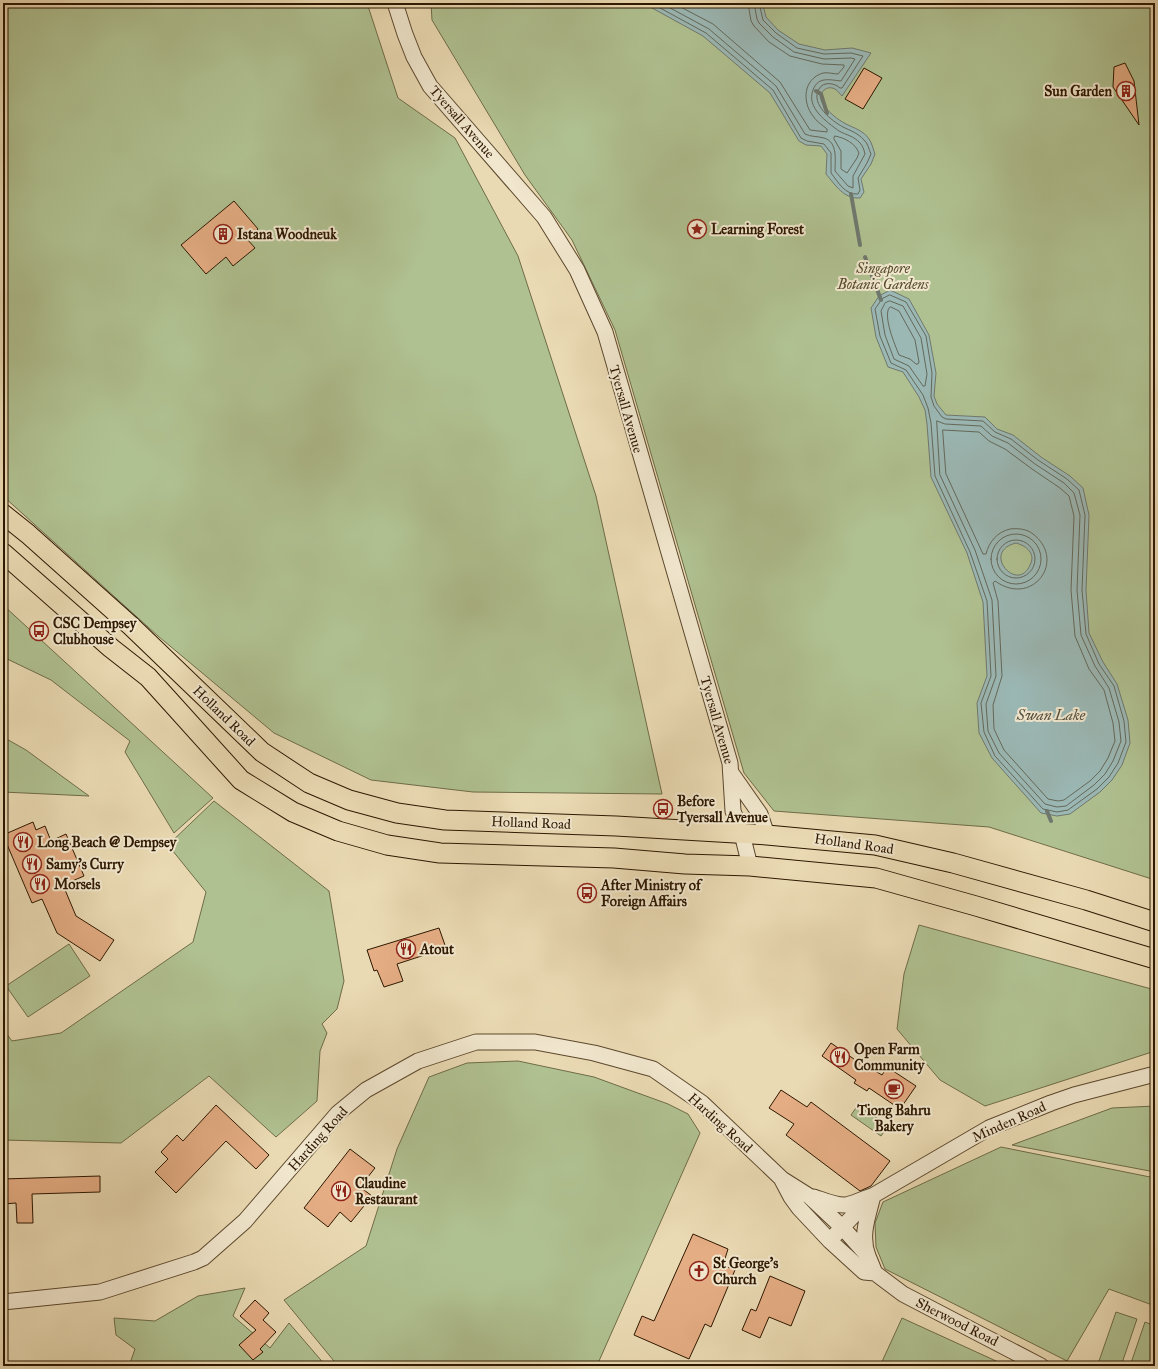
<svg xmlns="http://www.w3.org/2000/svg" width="1158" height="1369" viewBox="0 0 1158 1369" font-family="'IM FELL Great Primer',serif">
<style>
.green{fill:#b0c191;stroke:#6e6c48}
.water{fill:#9bb8b5;stroke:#6f786d;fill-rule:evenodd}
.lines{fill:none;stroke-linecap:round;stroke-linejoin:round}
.shore{stroke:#64685a;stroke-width:1}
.stream{stroke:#6f786d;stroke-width:4}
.building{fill:#e5ad84;stroke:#2d1700}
.minor-casing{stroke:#5c482d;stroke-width:17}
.major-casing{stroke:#2d1700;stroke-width:21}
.minor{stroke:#f1e7ce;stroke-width:15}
.major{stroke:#eadab3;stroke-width:19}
.labels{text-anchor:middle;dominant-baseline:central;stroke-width:4;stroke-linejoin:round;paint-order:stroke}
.poi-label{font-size:14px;font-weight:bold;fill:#2d1700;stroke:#f1e7ce;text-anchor:start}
.street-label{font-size:14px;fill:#2d1700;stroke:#f1e7ce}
.park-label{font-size:14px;font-style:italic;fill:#544a2c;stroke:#f1e7ce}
.water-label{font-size:15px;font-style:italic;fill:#544f3f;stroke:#f1e7ce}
</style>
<rect width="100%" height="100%" fill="#eadab3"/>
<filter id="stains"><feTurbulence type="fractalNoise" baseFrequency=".005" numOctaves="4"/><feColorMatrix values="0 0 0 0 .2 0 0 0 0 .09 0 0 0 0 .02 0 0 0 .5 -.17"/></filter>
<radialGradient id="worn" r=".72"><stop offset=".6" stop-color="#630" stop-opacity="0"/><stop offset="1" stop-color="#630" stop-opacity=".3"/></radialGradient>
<!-- green -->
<path class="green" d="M3,3h364l31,95 57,40 63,118 78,240 66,298 -189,-2 -102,-12 -97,-47 -116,-97 -155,-140z
M431,3h724v877l-166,-53 -215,-16 -30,-38 -129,-443 -43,-90 -47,-65 -93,-155z
M3,605l210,193 -39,35 -49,-81 5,-11 -79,-61 -48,-23z
M3,737l23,13 63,46 -86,-4z
M214,801l115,90 15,90 -7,28 -15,15 5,9 -7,18 -3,50 -41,36 -67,-61 -88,67 -118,-3v-111l9,12 49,-8 132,-91 13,-50 -38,-47z
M919,925l236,65v61l-170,55 -45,-26 -43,-51 7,-55z
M69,944l21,32 -62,41 -22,-31z
M518,1061l76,16 74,27 20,10 12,19 -101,228 -11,5h-250l-54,-66 82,-54 31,-97 32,-72 38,-14z
M858,1105l30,21 -7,10 -30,-21z
M1155,1106v66l-143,-27 100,-37z
M1001,1147l154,31v128l-46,-17 -42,72 -182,-92 -9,-22 -1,-24 8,-21z
M245,1288l-12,28 37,32 19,-25 37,43h-197l6,-17 -19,-14 -2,-17 41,3 43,-25z
M1116,1312l21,7 -16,47h-16l-7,-2z
M902,1318l105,48h-127z
M1145,1322l10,4v36l-1,4h-24z"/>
<!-- water -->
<path class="water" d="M643,3h117l3,2 3,12 12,13 21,14 26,6 27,-2 19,5 -29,43c-2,-2 -4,-5 -7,-7 -10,-5 -18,6 -12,15 4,7 15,16 23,20 8,4 18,7 23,15 3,4 4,10 6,15l-4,10 -10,15 3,13 -4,6c-16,1 -24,-12 -34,-24l1,-20 -6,-8 -15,-1 -7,-4 -29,-48 -67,-57z
M890,290l19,9 20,36 7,38 -2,23 3,8 9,11 39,2 12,12 16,6 28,22 29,19 13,12 6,27 -3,75 3,43 14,29 14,22 11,36 2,23 -8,22 -10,15 -12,12 -30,22 -13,2 -16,-3 -49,-55 -13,-25 -2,-30 10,-27 -4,-74 -16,-49 -36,-76 -4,-53 -2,-14 -6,-13 -16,-25 -15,-5 -12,-30 -5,-29 8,-12zM1016,543c11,3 20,11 14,22 -12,29 -50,-13 -14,-22z"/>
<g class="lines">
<!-- shore -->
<path class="shore" d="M651,3l55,30 67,57 28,48 6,3 17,3 7,9v20c7,9 14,22 27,21l2,-4 -2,-12 9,-15 4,-9c-2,-4 -3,-11 -7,-14 -6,-7 -13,-9 -21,-13 -11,-6 -33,-23 -24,-38 4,-8 16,-6 21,-1h2l21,-32 -12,-3 -27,1 -27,-6 -21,-15 -13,-13 -4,-17
M661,3l48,26 67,57 29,48c6,3 12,2 19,4 14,4 11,22 11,33l13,15 5,2v-12l12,-22c-1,-4 -2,-8 -5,-11 -6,-7 -14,-8 -21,-12 -12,-9 -33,-23 -26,-41 5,-14 17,-10 28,-9l14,-22 -4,-1 -27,1 -30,-7 -21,-15 -14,-14 -2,-4 -3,-16
M673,3l40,21 67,58 30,48 17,2v-3c-5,-4 -11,-8 -14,-13 -11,-14 -10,-37 10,-43 5,-1 10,1 15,1l6,-7v-2l-22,-1 -32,-8 -21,-14 -15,-16 -3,-5 -3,-18
M835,136c10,2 20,7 24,17l-2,5 -10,15 -6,-4v-18l-7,-12z
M890,295l16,7 20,34 6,37 -1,24 3,9 8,11 4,2 37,2 12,11 16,7 27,21 29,19 12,11 6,25 -3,75 4,44 13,30 15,22 10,35 2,21 -8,21 -9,14 -12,12 -29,21 -11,2 -14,-3 -48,-53 -11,-24 -3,-29 10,-27 -4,-75 -17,-49 -35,-76 -4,-53 -3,-15 -5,-13 -17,-25 -15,-7 -11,-27 -5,-27 7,-10z
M890,301l13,5 18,32 6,36 -2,12h-2l-14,-20 -15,-7 -9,-24 -4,-24 4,-8z
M891,307l8,4 16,29 4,22 -1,2h-2l-6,-5 -11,-4c-4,-10 -16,-38 -10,-47z
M937,421l8,3 36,2 11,10 16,7 27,21 29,19 10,10 6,22 -3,75 4,45 14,31 14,22 10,34 2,19 -8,20 -8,13 -11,11 -28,21 -9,1 -12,-3 -46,-51 -11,-22 -2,-27 10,-28 -4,-76 -17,-50 -35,-75z
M943,430l36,2 10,9 16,8 27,20 28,19 9,8 5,20 -3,74 4,46 14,33 15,21 9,33 2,18 -7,17 -8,13 -10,10 -26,19 -6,1 -10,-2 -44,-49 -10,-21 -1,-24 9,-29 -4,-75 -5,-18 2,-2c38,27 72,-21 38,-47 -6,-5 -15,-6 -23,-5 -13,3 -21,13 -24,25h-3l-37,-80z
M991 559a25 25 0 1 1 50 0a25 25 0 1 1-50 0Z
M997 559a19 19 0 1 1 38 0a19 19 0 1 1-38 0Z"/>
<!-- stream -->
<path class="stream" d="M816,91l5,3 6,19
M851,194l9,51
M865,257l16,43
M1047,811l4,10"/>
</g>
<!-- building -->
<path class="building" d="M1125,63l9,18 5,44 -26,-38 1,-20z
M864,68l18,10 -19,31 -18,-10z
M234,201l24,28 -11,10 8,9 -22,18 -7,-9 -20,17 -25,-29z
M33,822l3,8 9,-4 6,15 15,-7 18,42 -21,9 13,31 38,24 -14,21 -43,-28 -15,-34 -10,4 -29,-68z
M439,928l7,20 -49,16 6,17 -19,6 -7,-17 -3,1 -7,-21z
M831,1043l30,21 1,-1 20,12 5,-8 29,19 -16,23 -31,-21 -2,3 -13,-8 2,-3 -34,-24z
M781,1090l26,17 4,-5 79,59 -19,25 -11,5 -74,-56 8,-11 -25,-16z
M216,1105l53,50 -13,14 -30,-28 -50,52 -21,-21 13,-13 -7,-7 16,-17 6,6z
M350,1149l25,19 -15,19 12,9 -21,26 -11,-10 -12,15 -24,-19z
M100,1176v16l-68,2 1,29h-16l-1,-20 -13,1v-25z
M693,1234l35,15 -5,16 12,5 -24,57 -6,-3 -16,35 -55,-24 8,-19 12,5z
M770,1276l35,15 -14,35 -22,-9 -9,21 -18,-8 9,-21 5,2z
M255,1300l14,13 -6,7 13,12 -16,17 3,3 -10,8 -14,-15 17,-15 -16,-14z"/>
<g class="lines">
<defs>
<path id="minor" d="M395,3l10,31 9,23 16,29 114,131 33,53 28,62 125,431 3,48 9,23 8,32
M732,774l28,40 7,21
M782,1180l9,17 8,11 31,33 34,31 11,1
M814,1197c9,3 22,9 32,8 9,-2 19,-7 28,-10l115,-67 62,-25 23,-8 81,-21
M836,1234l34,-36
M868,1256c-8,-20 0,-40 5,-60
M3,1302l97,-10 94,-30 9,-4 42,-37 93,-108 28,-23 52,-29 58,-19h59l59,11 59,16 49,34 80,76 27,17 33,31 26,29 7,17 28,21 138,72"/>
<path id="major" d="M3,514l25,20 103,92 131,126 47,31 40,17 48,13 48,7 171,6 151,9 108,10 78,18 133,37 69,22
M3,553l108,95 37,29 93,103 52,32 45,19 49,14 53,8 174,5 71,6 65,2 126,12 100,28 179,53"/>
</defs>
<!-- minor casing -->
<use href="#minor" class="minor-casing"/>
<!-- major casing -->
<use href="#major" class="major-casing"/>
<!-- minor -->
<use href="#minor" class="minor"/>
<!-- major -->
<use href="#major" class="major"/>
</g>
<!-- icons -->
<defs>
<symbol id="building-ring" viewBox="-11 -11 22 22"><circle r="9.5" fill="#f1e7ce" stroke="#8f2418" stroke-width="1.5"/><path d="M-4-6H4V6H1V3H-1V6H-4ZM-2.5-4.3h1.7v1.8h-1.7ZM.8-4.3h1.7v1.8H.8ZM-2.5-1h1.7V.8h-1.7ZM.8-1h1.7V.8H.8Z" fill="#8f2418"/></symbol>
<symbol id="sight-ring" viewBox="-11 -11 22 22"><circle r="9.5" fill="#f1e7ce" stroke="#8f2418" stroke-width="1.5"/><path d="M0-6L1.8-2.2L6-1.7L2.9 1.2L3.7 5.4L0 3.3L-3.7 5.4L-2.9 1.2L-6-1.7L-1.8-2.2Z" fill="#8f2418"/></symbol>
<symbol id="bus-ring" viewBox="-11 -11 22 22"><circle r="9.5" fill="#f1e7ce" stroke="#8f2418" stroke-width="1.5"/><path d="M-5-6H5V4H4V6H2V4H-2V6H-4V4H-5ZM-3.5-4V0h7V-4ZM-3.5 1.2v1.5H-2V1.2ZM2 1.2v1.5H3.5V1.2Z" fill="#8f2418"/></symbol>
<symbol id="restaurant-ring" viewBox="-11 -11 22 22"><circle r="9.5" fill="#f1e7ce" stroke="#8f2418" stroke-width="1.5"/><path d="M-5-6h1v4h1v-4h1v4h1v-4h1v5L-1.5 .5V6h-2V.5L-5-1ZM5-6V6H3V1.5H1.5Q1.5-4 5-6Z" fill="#8f2418"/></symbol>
<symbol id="cafe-ring" viewBox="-11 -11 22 22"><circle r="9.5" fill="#f1e7ce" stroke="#8f2418" stroke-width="1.5"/><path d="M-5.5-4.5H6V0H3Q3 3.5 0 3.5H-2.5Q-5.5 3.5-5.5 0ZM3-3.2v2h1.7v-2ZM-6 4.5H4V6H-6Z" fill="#8f2418"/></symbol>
<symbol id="church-ring" viewBox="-11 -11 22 22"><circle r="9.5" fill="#f1e7ce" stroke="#8f2418" stroke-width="1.5"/><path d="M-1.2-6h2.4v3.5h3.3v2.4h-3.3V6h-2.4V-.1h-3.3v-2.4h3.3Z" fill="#8f2418"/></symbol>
</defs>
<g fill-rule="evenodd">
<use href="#building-ring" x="1115" y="80" width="22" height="22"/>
<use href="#sight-ring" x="686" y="218" width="22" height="22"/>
<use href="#building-ring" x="212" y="223" width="22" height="22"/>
<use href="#bus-ring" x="28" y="620" width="22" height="22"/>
<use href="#bus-ring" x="652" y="798" width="22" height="22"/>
<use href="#restaurant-ring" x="12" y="831" width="22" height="22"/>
<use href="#restaurant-ring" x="21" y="853" width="22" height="22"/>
<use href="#restaurant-ring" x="29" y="873" width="22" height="22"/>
<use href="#bus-ring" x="576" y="882" width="22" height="22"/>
<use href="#restaurant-ring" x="395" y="938" width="22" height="22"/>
<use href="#restaurant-ring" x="829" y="1046" width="22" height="22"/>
<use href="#cafe-ring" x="883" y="1078" width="22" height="22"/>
<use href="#restaurant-ring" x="330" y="1180" width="22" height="22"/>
<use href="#church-ring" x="688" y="1260" width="22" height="22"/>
</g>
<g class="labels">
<!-- poi labels -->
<g class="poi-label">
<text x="1112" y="91" text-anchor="end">Sun Garden</text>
<text x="711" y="229">Learning Forest</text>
<text x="237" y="234">Istana Woodneuk</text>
<text x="53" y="623">CSC Dempsey<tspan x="53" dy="16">Clubhouse</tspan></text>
<text x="677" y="801">Before<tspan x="677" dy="16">Tyersall Avenue</tspan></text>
<text x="37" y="842">Long Beach @ Dempsey</text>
<text x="46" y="864">Samy's Curry</text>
<text x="54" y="884">Morsels</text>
<text x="601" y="885">After Ministry of<tspan x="601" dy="16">Foreign Affairs</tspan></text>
<text x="420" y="949">Atout</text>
<text x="854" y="1049">Open Farm<tspan x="854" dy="16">Community</tspan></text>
<text x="894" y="1110" text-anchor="middle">Tiong Bahru<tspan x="894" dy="16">Bakery</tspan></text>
<text x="355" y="1183">Claudine<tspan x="355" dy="16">Restaurant</tspan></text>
<text x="713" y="1263">St George's<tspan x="713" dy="16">Church</tspan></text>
</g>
<!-- street labels -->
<g class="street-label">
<text transform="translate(462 122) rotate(49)">Tyersall Avenue</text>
<text transform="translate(626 409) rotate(74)">Tyersall Avenue</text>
<text transform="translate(224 716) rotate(44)">Holland Road</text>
<text transform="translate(717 720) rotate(74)">Tyersall Avenue</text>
<text transform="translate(531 823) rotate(2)">Holland Road</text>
<text transform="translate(854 844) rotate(8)">Holland Road</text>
<text transform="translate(1009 1122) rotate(-24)">Minden Road</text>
<text transform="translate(720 1123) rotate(42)">Harding Road</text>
<text transform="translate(318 1139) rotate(-48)">Harding Road</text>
<text transform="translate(957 1322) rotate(27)">Sherwood Road</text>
</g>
<!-- park labels -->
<g class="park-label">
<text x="883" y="268">Singapore<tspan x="883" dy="16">Botanic Gardens</tspan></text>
</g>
<!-- water labels -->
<g class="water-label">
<text x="1051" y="715">Swan Lake</text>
</g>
</g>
<!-- margin -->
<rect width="1158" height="1369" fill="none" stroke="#eadab3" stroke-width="16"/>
<rect x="4" y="4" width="1150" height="1361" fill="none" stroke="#2d1700" stroke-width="2"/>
<rect x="8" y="8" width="1142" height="1353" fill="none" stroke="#2d1700"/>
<rect width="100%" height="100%" filter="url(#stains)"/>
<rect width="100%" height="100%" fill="url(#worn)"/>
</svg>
